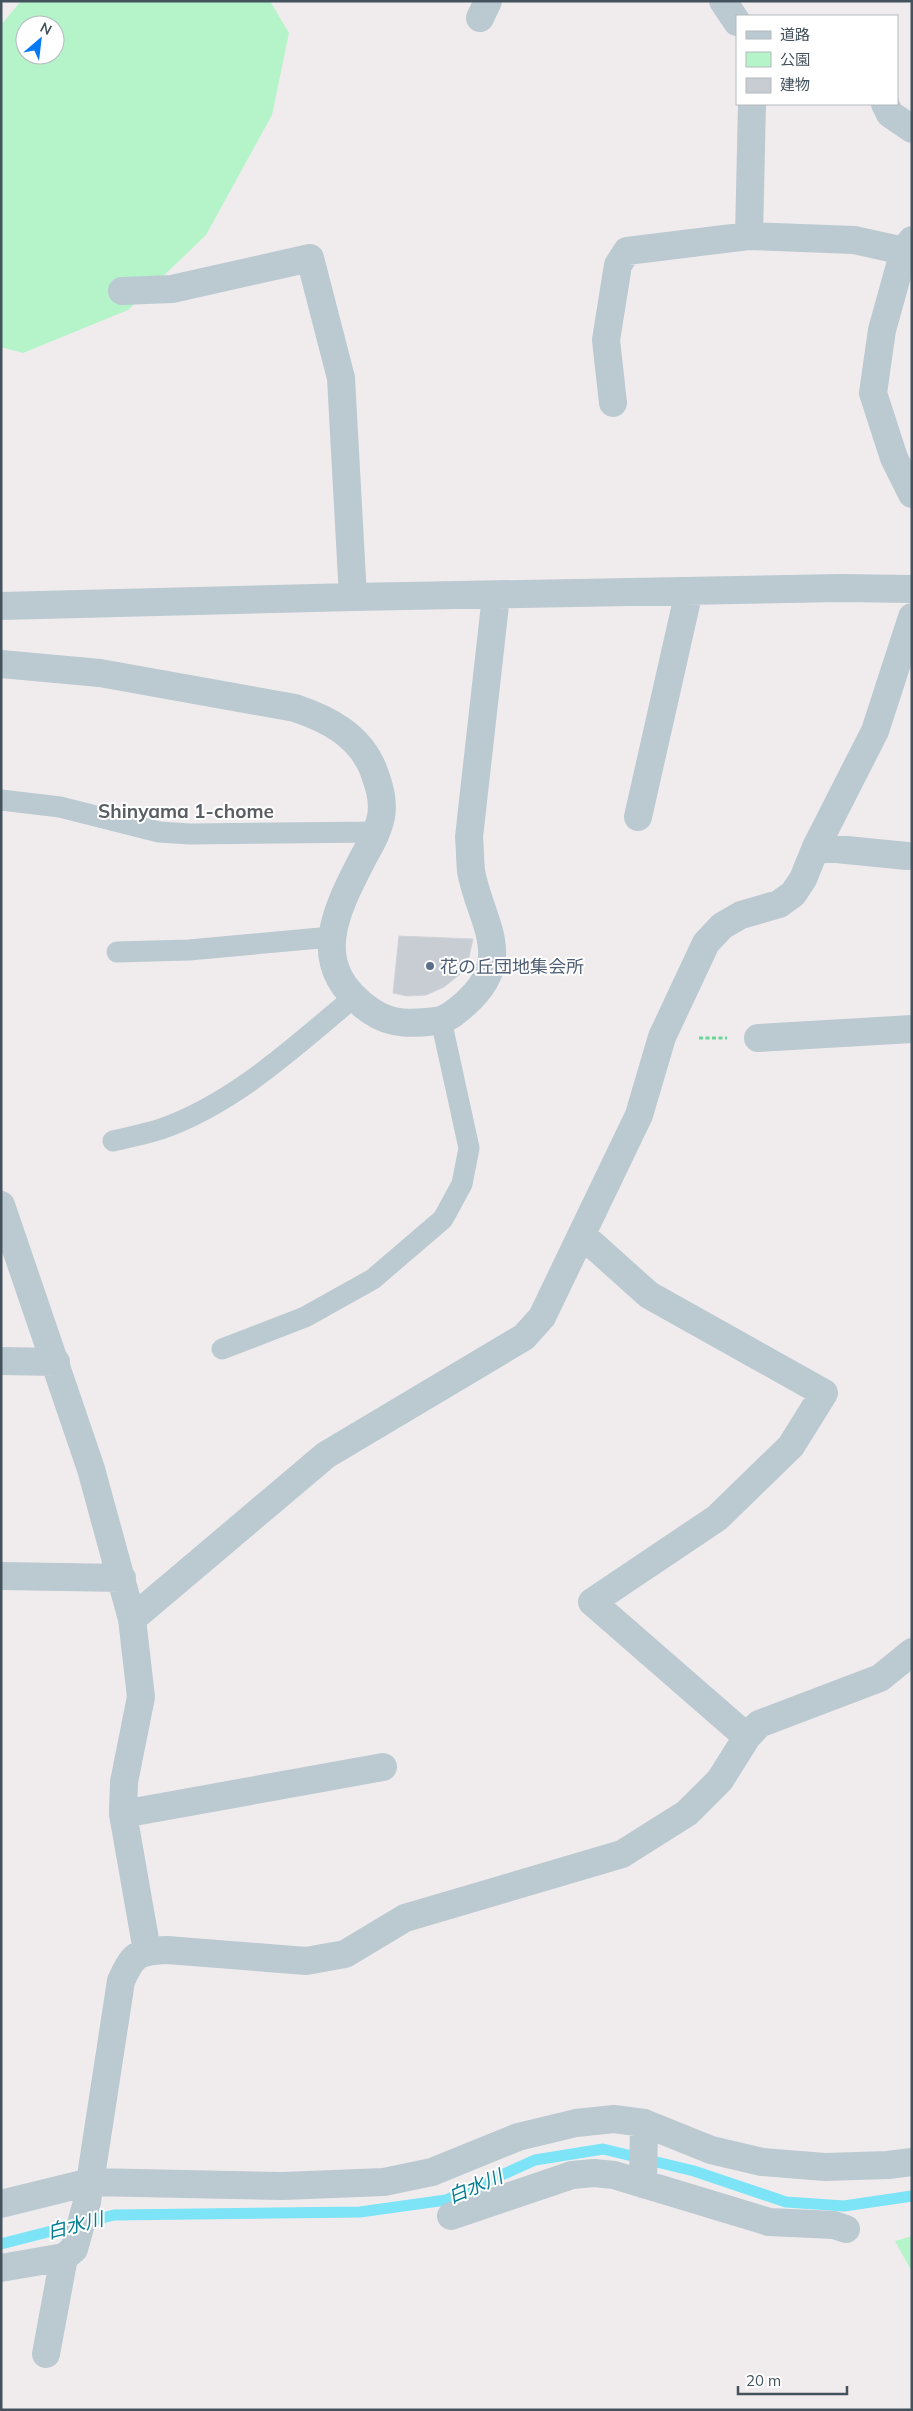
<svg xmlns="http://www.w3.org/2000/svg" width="913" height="2411" viewBox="0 0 913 2411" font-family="Mulish,'Noto Sans JP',sans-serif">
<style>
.green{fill:#b5f4c9;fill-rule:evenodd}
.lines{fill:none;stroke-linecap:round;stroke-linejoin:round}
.stream{stroke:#7ce4f6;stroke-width:11}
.building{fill:#c8ccd3;stroke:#d0d3da}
.path{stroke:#69d69a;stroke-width:3;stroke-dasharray:4 2.5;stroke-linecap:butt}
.service{stroke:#bbc9d1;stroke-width:21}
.minor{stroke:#bbc9d1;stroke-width:28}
.service-dot{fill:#5c6f8a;stroke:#fff;stroke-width:2}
.labels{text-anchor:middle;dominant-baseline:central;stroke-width:4;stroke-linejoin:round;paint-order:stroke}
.service-label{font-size:18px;fill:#4e5e75;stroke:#fff;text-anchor:start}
.neighbourhood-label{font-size:19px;font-weight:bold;fill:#595e63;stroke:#fff}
.water-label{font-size:19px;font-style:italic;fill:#037c92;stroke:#fff}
</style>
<rect width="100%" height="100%" fill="#f0eced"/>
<!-- green -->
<path class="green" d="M21,1h249l19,32 -17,82 -66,120 -78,75 -105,43 -22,-6v-322zM25,25h30v30h-30z
M912,2236v36l-17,-31z"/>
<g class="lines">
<!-- stream -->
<path class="stream" d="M1,2244l113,-29 246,-3 86,-12 89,-40 68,-11 91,22 92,31 58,4 68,-10"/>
</g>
<!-- building -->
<path class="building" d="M399,936l74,3 -4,18 -10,18 -15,12 -18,8 -19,1 -14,-3z"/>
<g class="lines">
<!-- path -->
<path class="path" d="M699,1038h28"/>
<!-- service -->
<path class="service" d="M1,800l59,7 99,25 31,2 186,-2
M117,952l72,-2 142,-13
M113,1141c16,-4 33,-7 48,-12 74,-26 133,-82 192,-131
M222,1349l83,-32 68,-38 70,-60 19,-35 7,-36 -28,-128"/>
<!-- minor -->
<path class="minor" d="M723,1l14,21
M480,18l8,-17
M752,104l-3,132 105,4 50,11
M885,104l5,10 22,15
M912,240l-8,11 -22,79 -9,63 21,65 18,36
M122,291l50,-2 138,-31 31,120 12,219
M613,403l-7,-63 12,-75 9,-14 122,-15
M1,606l352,-9 487,-9 72,1
M1,664l99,9 195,35c33,11 64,27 78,61 6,16 11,31 8,48 -3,15 -11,28 -18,41 -29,56 -56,109 8,153 20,14 42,13 65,10 11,-1 21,-10 29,-17 52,-46 15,-82 6,-133 -1,-11 -1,-23 -2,-34l27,-241
M638,817l51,-226
M816,847l91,9
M758,1038l154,-9
M1,1205l90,264 41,150 9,78 -17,85 -1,32 24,137
M582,1235l67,60 175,98 -33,53 -74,72 -125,84 155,135
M1,1361l55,1
M1,1576l121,2
M132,1619l194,-164 198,-118 18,-20 97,-202 23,-78 44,-94 16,-17 19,-11 38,-11 14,-10 10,-15 13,-32 59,-116 37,-114
M123,1814l260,-47
M643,2184l1,-61
M1,2204l89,-22 193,4 101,-4 48,-10 86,-35 58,-14 38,-4 30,4 67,27 51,12 63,5 63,-2 24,-3
M451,2216l121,-41 22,-2 20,2 155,47 65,3 12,4
M1,2268l63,-11 10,-8 13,-47 34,-221c12,-27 17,-30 46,-31l139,11 39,-7 60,-36 217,-64 65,-41 33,-33 27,-43 12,-13 121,-46 32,-26
M46,2354l18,-97"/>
</g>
<!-- markers -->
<circle class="service-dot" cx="430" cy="966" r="5"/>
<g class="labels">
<!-- service labels -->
<g class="service-label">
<text x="440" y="966">花の丘団地集会所</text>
</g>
<!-- neighbourhood labels -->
<g class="neighbourhood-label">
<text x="186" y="811">Shinyama 1-chome</text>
</g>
<!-- water labels -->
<g class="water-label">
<text transform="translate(475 2186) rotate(-23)">白水川</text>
<text transform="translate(75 2225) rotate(-14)">白水川</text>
</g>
</g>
<!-- border -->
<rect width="913" height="2411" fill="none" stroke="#43525c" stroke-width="5"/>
<!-- legend -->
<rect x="736" y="15" width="162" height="90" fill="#ffffff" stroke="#b4babe"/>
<rect x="746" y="31" width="25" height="8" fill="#bbc9d1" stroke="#b4babe"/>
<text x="780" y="40" font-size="15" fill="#43525c">道路</text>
<rect x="746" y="52" width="25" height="15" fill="#b5f4c9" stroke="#b4babe"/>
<text x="780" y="65" font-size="15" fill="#43525c">公園</text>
<rect x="746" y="78" width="25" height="15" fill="#c8ccd3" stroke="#b4babe"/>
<text x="780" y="90" font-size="15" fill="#43525c">建物</text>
<!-- north arrow -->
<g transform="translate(40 40) rotate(28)"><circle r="24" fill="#ffffff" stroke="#b4babe"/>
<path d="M0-4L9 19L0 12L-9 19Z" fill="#037af3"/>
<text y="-8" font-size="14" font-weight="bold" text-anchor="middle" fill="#43525c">N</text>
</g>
<!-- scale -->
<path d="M738 2386v8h109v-8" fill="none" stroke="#43525c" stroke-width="2.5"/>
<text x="746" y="2386" font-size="15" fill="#43525c" stroke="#ffffff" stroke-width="4" paint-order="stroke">20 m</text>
</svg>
